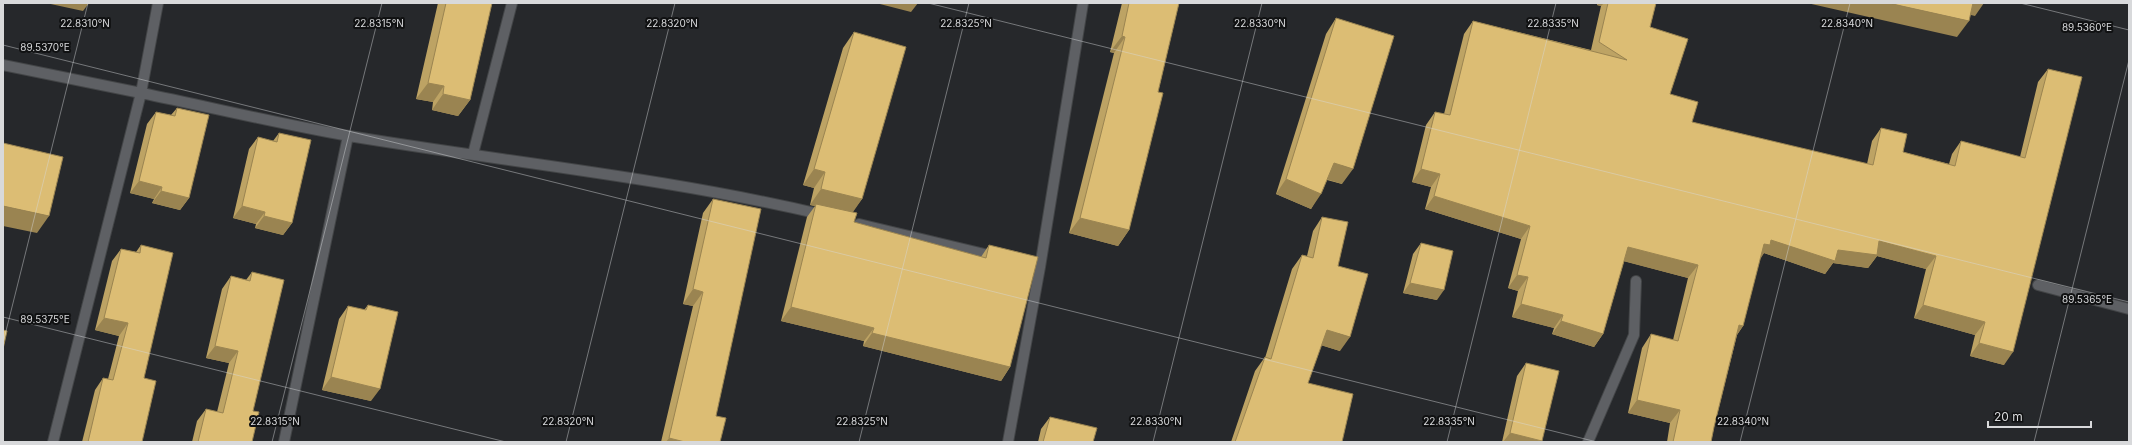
<svg xmlns="http://www.w3.org/2000/svg" width="2132" height="445" viewBox="0 0 2132 445" font-family="Inter,sans-serif">
<style>
.lines{fill:none;stroke-linecap:round;stroke-linejoin:round}
.minor-casing{stroke:#434547;stroke-width:12}
.minor{stroke:#5e6064;stroke-width:10}
.wall{fill:#bda364}
.shaded-wall{fill:#9a8451}
.building{fill:#dcbd74;stroke:#9a8451}
.ticks{fill:none;stroke:#d8d9db;stroke-width:1;stroke-opacity:0.45}
.ticks-label{font-size:10px;text-anchor:middle;fill:#d8d9db;stroke:#101112;stroke-width:4;stroke-linejoin:round;paint-order:stroke}
</style>
<rect width="100%" height="100%" fill="#26282b"/>
<g class="lines">
<defs>
<path id="minor" d="M3,65l138,28 17,-90
M473,154l39,-151
M859,224l138,33
M1022,263l18,4
M2038,285l91,24
M53,442l88,-349c69,14 138,31 208,43 158,26 319,42 475,79
M284,442l64,-306
M1008,442l32,-175 43,-264
M1588,442l46,-107 2,-54"/>
</defs>
<!-- minor casing -->
<use href="#minor" class="minor-casing"/>
<!-- minor -->
<use href="#minor" class="minor"/>
</g>
<!-- wall -->
<path class="wall" d="M438,3h54l-22,97 -12,16 -26,-6 1,-8 -17,-3z
M1122,3h57l-21,89 -29,138 -11,16 -49,-13 45,-180 -4,-1z
M1597,3h59l-6,24 20,67 22,28 175,42 5,-23 9,-13 22,24 46,12 3,-10 9,-13 59,16 18,-75 10,-13 -44,296 -34,-9 5,-21 -61,-17 12,-49 -49,-13 -9,12 -35,-5 -8,11 -61,-21 -4,5 -17,68 -6,9 -23,92 -3,15h-44l3,-19 -42,-10 14,-65 9,-14 22,6 15,-62 -64,-17 -21,73 -9,13 -42,-13 2,-6 -42,-11 6,-26 -10,-3 13,-49 -96,-30 6,-22 -19,-5 14,-57 9,-13 9,2 20,-80 9,-13 118,29 10,-44 -4,-1z
M1336,18l6,166 -15,-4 -16,29 -35,-15 50,-160z
M854,32l8,167 -10,13 2,10 127,35 8,-12 21,122 -9,14 -138,-35 1,-5 -83,-20 26,-104 8,-11 -5,-1 4,-17 -11,-3 40,-137z
M177,108l12,90 -9,12 -28,-7 2,-4 -24,-6 17,-69 9,-12 15,3z
M279,133l13,90 -9,12 -28,-7 1,-4 -23,-6 16,-69 9,-12 15,4z
M713,199l3,217 4,26h-59l32,-136 -10,-2 20,-91z
M1322,217l18,134 -19,-6 -13,38 34,59h-111l24,-71 10,-14v1l27,-89 10,-14 5,1 6,-25z
M1421,243l16,57 -34,-7 10,-39z
M141,245l3,133 -2,64h-60l13,-52 8,-12 5,1 11,-43 -24,-6 17,-69 9,-12 15,3z
M252,272l1,139 -1,31h-60l5,-21 9,-12 11,3 12,-49 -23,-5 16,-69 9,-13 15,4z
M368,305l3,96 -49,-11 17,-71 9,-13 16,4z
M1526,363l16,79h-40l15,-66z
M1050,417l43,25h-55l3,-13z"/>
<!-- shaded-wall -->
<path class="shaded-wall" d="M46,3h43l-6,8z
M876,3h42l-7,9z
M1598,3h6l-3,3 -4,-1z
M1807,3h81l81,18 -12,16z
M1970,3h14l-9,13 -12,-3z
M1122,36l3,1 -11,16 -4,-1z
M428,83l16,3 -11,16 -17,-3z
M443,94l27,6 -12,16 -26,-6z
M1334,163l19,6 -11,15 -19,-6z
M814,169l11,3 -11,16 -11,-3z
M1421,169l19,5 -9,13 -19,-5z
M1286,179l35,15 -10,15 -35,-15z
M139,181l23,6 -8,12 -24,-6z
M821,189l41,10 -11,16 -35,-11 -1,2 -5,-1z
M161,191l28,7 -9,12 -28,-7z
M1434,196l96,30 -9,13 -96,-30z
M3,206l46,10 -12,17 -34,-7z
M242,206l23,6 -9,12 -23,-6z
M264,216l28,7 -9,12 -28,-7z
M1080,218l49,12 -11,16 -49,-13z
M1771,240l67,10 41,-9 57,15 -10,13 -49,-13 -9,12 -35,-5 -8,11 -61,-21 -3,5 -6,-1 9,-13z
M1628,247l70,18 -10,13 -69,-18z
M1517,275l11,2 -10,14 -10,-3z
M1410,283l34,7 -7,10 -34,-7z
M693,289l10,3 -10,14 -10,-2z
M1521,304l42,11 -9,13 -42,-11z
M1923,305l62,17 -10,13 -61,-17z
M791,307l83,21 -10,13 -83,-20z
M104,318l24,5 -9,13 -24,-6z
M1561,321l42,13 -9,13 -42,-13z
M1739,325l4,1 -9,13z
M1327,330l23,7 -10,14 -23,-7z
M872,333l138,34 -9,14 -138,-35z
M1979,343l34,9 -9,13 -34,-9z
M215,346l23,5 -9,12 -23,-5z
M331,377l49,12 -9,12 -49,-11z
M1637,400l43,10 -10,13 -42,-10z
M1510,433l32,8v1h-39z
M669,438l16,4h-19z"/>
<!-- building -->
<path class="building" d="M446,3h46l-22,97 -27,-6 1,-8 -16,-3z
M1129,3h50l-21,89 5,1 -34,137 -49,-12 45,-181 -3,-1z
M1608,3h48l-6,24 38,12 -18,55 28,8 -6,20 181,43 8,-37 26,6 -4,18 52,14 6,-25 64,17 23,-89 34,8 -69,275 -34,-9 6,-21 -62,-17 13,-49 -57,-15 -2,14 -39,-5 -3,11 -64,-21 -1,5 -6,-1 -21,82 -4,-1 -25,102 -3,15h-38l7,-32 -43,-10 14,-66 27,7 20,-76 -70,-18 -25,87 -42,-13 2,-6 -42,-11 7,-27 -11,-2 13,-49 -96,-30 6,-22 -19,-5 14,-57 15,3 23,-94 154,39 -28,-18z
M1888,3h85l-4,18z
M1336,18l58,18 -41,133 -19,-6 -13,31 -35,-15z
M854,32l52,15 -44,152 -41,-10 4,-17 -11,-3z
M177,108l32,7 -20,83 -28,-7 1,-4 -23,-6 17,-69 19,4z
M279,133l32,7 -19,83 -28,-7 1,-4 -23,-6 16,-69 19,5z
M3,143l60,14 -14,59 -46,-10z
M713,199l48,10 -45,207 10,2 -6,24h-35l-16,-4 34,-146 -10,-3z
M816,204l41,9 -3,9 132,36 3,-13 49,12 -28,110 -138,-34 2,-5 -83,-21z
M1322,217l26,5 -10,44 30,8 -18,63 -23,-7 -19,53 45,11 -11,48h-107l30,-85 6,2 31,-104 11,3z
M1421,243l32,8 -9,39 -34,-7z
M141,245l32,8 -29,125 12,3 -14,61h-54l15,-64 10,2 15,-57 -24,-5 17,-69 19,4z
M252,272l32,8 -31,131 6,1 -7,30h-54l8,-33 17,4 15,-62 -23,-5 16,-70 19,5z
M368,305l30,7 -18,77 -49,-12 17,-71 18,4z
M3,330l4,1 -4,18z
M1526,363l33,8 -17,70 -32,-8z
M1050,417l47,11 -4,14h-50z"/>
<!-- ticks -->
<path class="ticks" d="M928,3l1201,299M2020,3l109,27M3,45l1594,397M3,317l503,125M3,343l85,-340M272,442l110,-439M566,442l109,-439M859,442l110,-439M1153,442l109,-439M1447,442l109,-439M1740,442l110,-439M2034,442l95,-382"/>
<g class="ticks-label">
<text x="85" y="27">22.8310°N</text>
<text x="379" y="27">22.8315°N</text>
<text x="672" y="27">22.8320°N</text>
<text x="966" y="27">22.8325°N</text>
<text x="1260" y="27">22.8330°N</text>
<text x="1553" y="27">22.8335°N</text>
<text x="1847" y="27">22.8340°N</text>
<text x="2087" y="31">89.5360°E</text>
<text x="45" y="51">89.5370°E</text>
<text x="2087" y="303">89.5365°E</text>
<text x="45" y="323">89.5375°E</text>
<text x="275" y="425">22.8315°N</text>
<text x="568" y="425">22.8320°N</text>
<text x="862" y="425">22.8325°N</text>
<text x="1156" y="425">22.8330°N</text>
<text x="1449" y="425">22.8335°N</text>
<text x="1743" y="425">22.8340°N</text>
</g>
<!-- border -->
<rect width="2132" height="445" fill="none" stroke="#d8d9db" stroke-width="8"/>
<!-- scale -->
<path d="M1988 421v6h103v-6" fill="none" stroke="#d8d9db" stroke-width="2"/>
<text x="1994" y="421" font-size="12" fill="#d8d9db" stroke="#101112" stroke-width="3" paint-order="stroke">20 m</text>
</svg>
